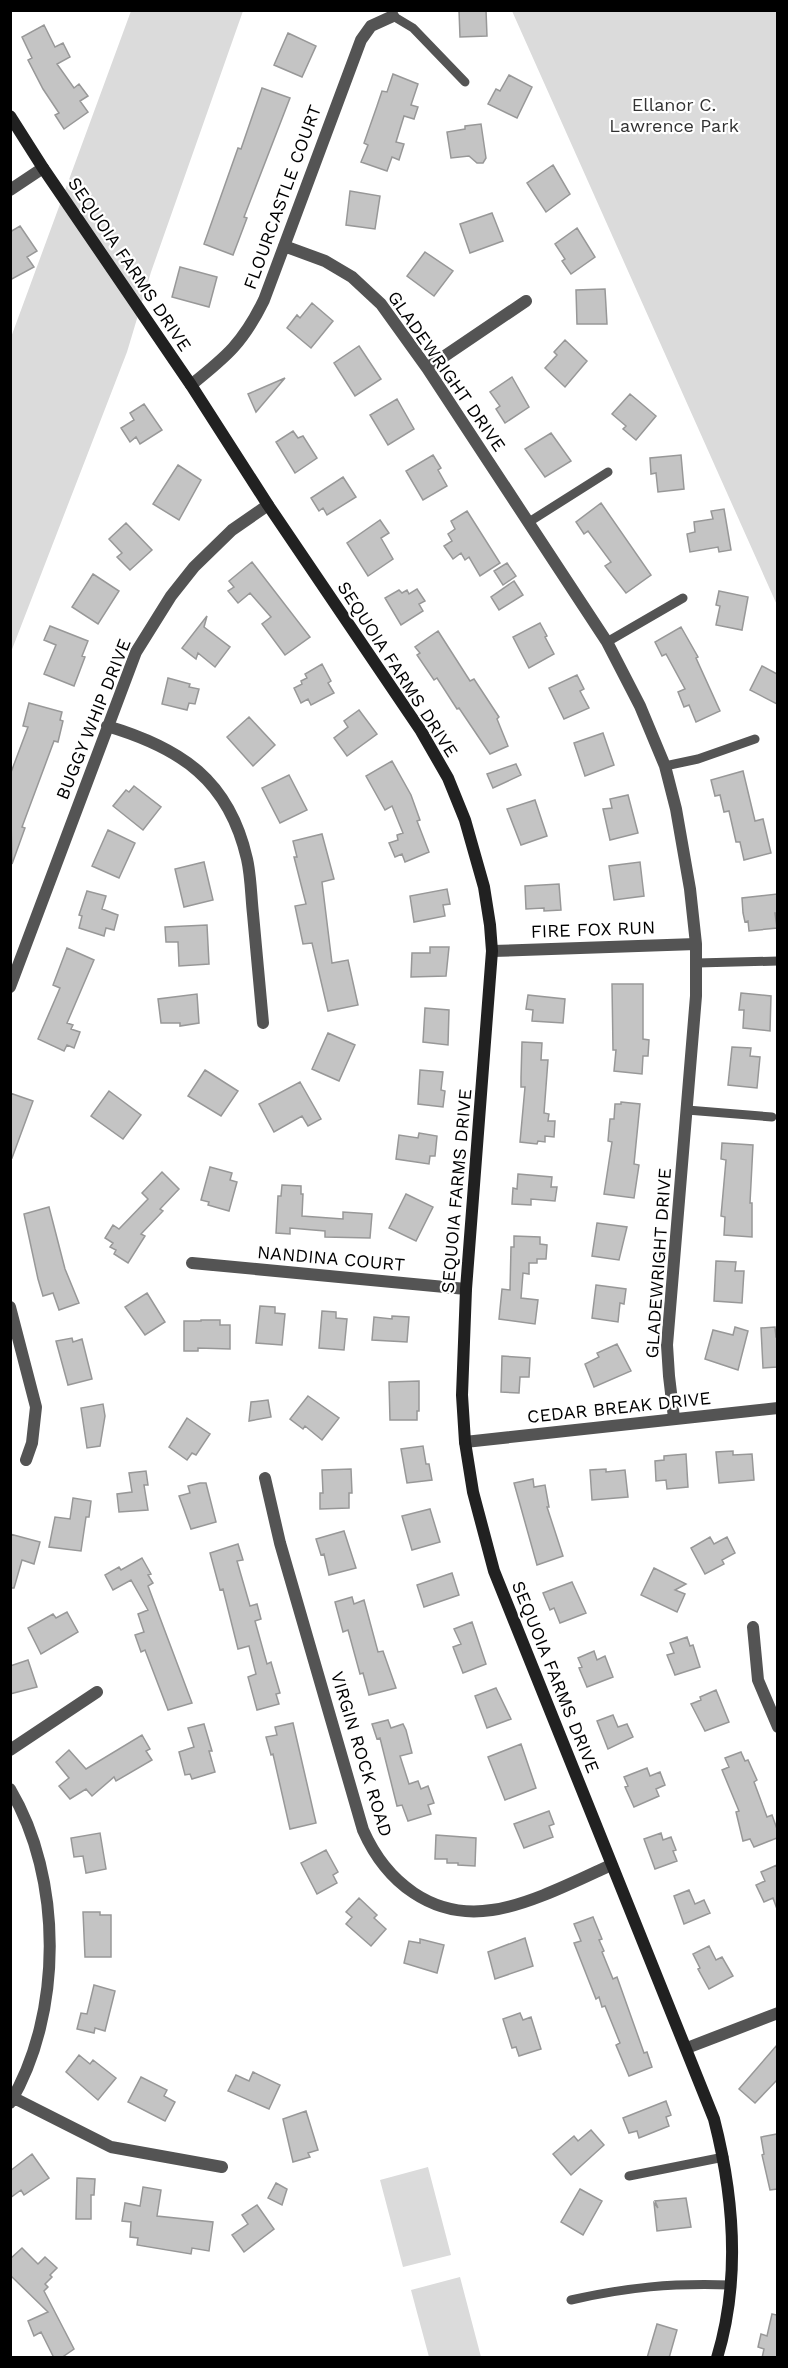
<svg xmlns="http://www.w3.org/2000/svg" width="788" height="2368" viewBox="0 0 788 2368" font-family="'Work Sans',sans-serif">
<style>
.green{fill:#dbdbdb}
.building{fill:#c4c4c4;stroke:#989898;stroke-width:1.5}
.lines{fill:none;stroke-linecap:round;stroke-linejoin:round}
.lane{stroke:#545454;stroke-width:9}
.street{stroke:#545454;stroke-width:12}
.secondary{stroke:#212121;stroke-width:12}
.labels{text-anchor:middle;dominant-baseline:central;stroke-width:4.5;stroke-linejoin:round;paint-order:stroke}
.park-label{font-size:18px;fill:#323232;stroke:#fff}
.street-label{font-size:18px;fill:#000;stroke:#fff}
</style>
<rect width="100%" height="100%" fill="#fff"/>
<!-- green -->
<path class="green" d="M131,11h112l-92,261 -24,80 -116,300 -1,-312z
M512,11h265v594z
M428,2167l23,88 -48,12 -23,-87z
M460,2277l21,80h-52l-18,-67z"/>
<!-- building -->
<path class="building" d="M459,10h27l1,26 -27,1z
M44,25l11,22 8,-4 7,14 -13,7 17,24 5,-4 9,12 -8,5 8,11 -24,17 -9,-14 4,-2 -16,-24 -15,-29 4,-2 -10,-21z
M288,33l28,13 -14,31 -28,-12z
M393,74l25,10 -7,21 7,2 -4,12 -10,-3 -8,26 8,2 -5,16 -7,-3 -5,14 -26,-9 7,-17 -4,-2 13,-37 5,-15 5,1z
M509,75l23,12 -15,31 -29,-14 8,-15 4,2z
M262,88l28,10 -46,119 3,1 -14,37 -29,-11 34,-96 3,1z
M481,124l5,34 -3,5h-6l-8,-7 -18,2 -4,-26 18,-3v-3z
M553,165l17,29 -24,18 -19,-29z
M350,191l30,5 -5,33 -29,-4z
M492,213l11,28 -33,12 -10,-29z
M20,226l17,25 -10,6 7,10 -24,13v-48z
M577,228l18,29 -24,17 -9,-13 3,-2 -10,-15z
M425,252l28,19 -19,25 -27,-20z
M180,267l37,10 -8,30 -37,-10z
M605,289l2,35h-30l-1,-34z
M312,303l21,18 -22,27 -24,-20 10,-13 3,3z
M565,340l22,21 -22,26 -20,-19 12,-13 -3,-3z
M359,346l22,33 -26,17 -21,-33z
M512,377l17,30 -24,16 -9,-14 4,-3 -10,-14z
M285,378l-29,34 -8,-18z
M630,394l26,22 -20,24 -13,-11 3,-3 -14,-12z
M397,399l17,30 -26,16 -18,-30z
M144,404l18,26 -22,14 -4,-7 -6,5 -9,-14 13,-8 -4,-7z
M293,431l5,7 5,-2 14,22 -22,15 -19,-31z
M551,433l20,28 -26,16 -20,-28z
M433,455l8,13 -3,2 9,16 -24,14 -17,-29z
M681,455l3,34 -26,3 -2,-19 -5,1 -1,-16z
M178,465l23,15 -22,40 -26,-16z
M343,477l13,20 -29,18 -4,-7 -4,3 -8,-13z
M601,503l50,72 -25,18 -21,-27 6,-4 -23,-31 -4,3 -8,-12z
M724,509l7,41 -12,2 -1,-5 -28,5 -3,-18 8,-2 -1,-10 19,-3 -2,-8z
M467,511l33,52 -20,13 -11,-19 -4,3 -4,-7 -8,6 -9,-13 8,-5 -4,-7 7,-5 -4,-8z
M380,520l9,13 -8,5 12,21 -25,17 -21,-33z
M126,523l26,27 -22,20 -13,-13 5,-4 -13,-14z
M252,562l58,75 -25,18 -23,-31 9,-7 -21,-24 -12,10 -10,-12 6,-4 -5,-6z
M507,563l9,13 -13,9 -9,-14z
M93,574l26,17 -21,33 -26,-17z
M514,581l9,14 -24,15 -8,-13z
M417,589l8,12 -6,3 4,7 -22,14 -16,-27 14,-8 3,3 5,-3 2,4z
M719,591l29,6 -6,33 -26,-5 4,-19 -4,-1z
M207,616l-3,11 26,20 -15,20 -17,-14 -2,6 -14,-11z
M540,623l7,13 -2,1 9,17 -25,14 -16,-31z
M50,626l38,15 -6,15 3,1 -11,29 -30,-12 12,-29 -12,-5z
M681,627l17,30 -2,1 24,53 -24,11 -7,-17 -5,2 -6,-15 7,-3 -19,-35 -4,2 -7,-14z
M438,631l32,50 4,-2 25,38 -2,2 11,27 -18,8 -31,-46 -2,1 -20,-31 -3,2 -17,-25 3,-2 -5,-6z
M322,664l9,17 -3,2 6,10 -23,12 -3,-6 -7,4 -7,-15 8,-4 -1,-3 6,-3 -2,-4z
M762,666l15,8v30l-27,-14z
M577,675l7,14 -4,2 9,17 -25,11 -15,-31z
M168,678l22,6 -1,3 10,2 -4,15 -6,-1 -2,7 -25,-6z
M29,703l33,9 -2,8 3,1 -5,21 -4,-1 -32,86 3,1 -13,36 -2,-89 18,-48 -5,-1z
M359,710l18,24 -30,22 -13,-18 14,-11 -4,-6z
M249,717l26,28 -22,21 -26,-29z
M603,733l11,32 -29,11 -11,-33z
M392,761l19,34 9,25 -3,1 12,31 -24,10 -3,-8 -7,3 -6,-14 9,-3 -1,-5 6,-2 -11,-27 -7,4 -19,-34z
M516,764l5,11 -28,13 -6,-14z
M743,771l12,50 8,-2 8,34 -27,7 -4,-18h-4l-7,-31 -5,1 -4,-17 -5,1 -4,-16z
M289,775l18,35 -27,13 -18,-35z
M134,786l27,21 -18,23 -30,-24 13,-16 3,2z
M628,795l10,38 -28,7 -7,-31 9,-1 -2,-9z
M535,800l12,36 -26,9 -14,-36z
M108,830l27,13 -16,35 -27,-12z
M322,834l12,45 -12,3 10,81 16,-3 10,45 -30,6 -16,-68 -9,1 -8,-38 11,-2 -12,-47h3l-4,-16z
M204,862l9,38 -29,7 -9,-38z
M640,862l4,34 -30,4 -5,-34z
M559,884l2,26 -17,1v-3l-18,1 -1,-23z
M447,889l3,15 -7,1 2,11 -31,6 -4,-26z
M87,891l19,5 -4,13 16,6 -4,15 -8,-2 -2,8 -25,-8 3,-12 -3,-1z
M777,894v19h-2l2,15 -28,3 -1,-10 -3,1 -2,-9 -1,-15z
M207,925l2,39 -30,2 -1,-24h-12l-1,-15z
M430,947h19l-3,29 -35,1 1,-24h18z
M67,948l27,12 -27,63 6,2 -2,4 9,3 -6,16 -7,-3 -3,6 -26,-12 22,-51 -7,-3z
M612,984h31v55l6,1 -1,16h-5l-1,18 -28,-3 2,-21h-3z
M741,993l30,3 -1,35 -27,-3 1,-18h-5z
M197,994l2,29 -19,3v-3h-19l-3,-24z
M528,995l37,4 -2,24 -31,-2 1,-11 -7,-1z
M425,1008l24,2 -1,35 -25,-3z
M328,1033l27,12 -16,36 -27,-12z
M522,1042l20,1 -1,17h7l-4,53 5,1 -1,7h7l-1,16 -9,-1v6l-7,-1 -1,3 -17,-2 5,-55h-4v-9z
M732,1047l19,1 -1,8 10,1 -3,31 -29,-3z
M205,1070l33,21 -17,25 -33,-20z
M420,1070l23,2 -2,18 4,1 -2,16 -25,-3z
M300,1082l21,37 -13,7 -6,-10 -28,16 -15,-28z
M109,1091l32,24 -18,24 -32,-23z
M10,1093l23,8 -21,57 -2,-1z
M621,1102l19,2 -6,60 5,1 -5,33 -30,-4 8,-52 -4,-1 2,-22h4l1,-15h6z
M419,1133l18,3 -2,20h-5l-1,8 -33,-5 3,-24 19,3z
M722,1143l31,2 -3,58h2v34l-28,-2 1,-18 -4,-1 5,-56 -5,-1z
M210,1167l22,6 -2,7 7,2 -8,29 -21,-6 1,-3 -8,-2z
M162,1172l17,17 -19,20 3,2 -22,23 4,2 -17,27 -14,-9 2,-4 -6,-3 3,-4 -8,-5 8,-13 6,4 29,-30 -6,-6z
M518,1174l34,3 -1,10h6l-2,14 -24,-2v6l-19,-1 1,-16 4,1z
M282,1185l19,1v8h2l-1,22 41,3v-7l29,2 -2,24 -45,-1v-6l-35,-3v6l-14,-1 2,-37h3z
M406,1194l27,13 -17,34 -27,-13z
M49,1207l16,62 14,34 -20,7 -6,-17 -10,3 -5,-17 -14,-65z
M597,1223l30,4 -8,33 -27,-4z
M514,1236l26,1v7l7,1 -1,14h-9v4h-8v11l-6,-1 -2,25 17,2 -3,24 -36,-5 3,-30 8,1 1,-43h3z
M716,1261l20,1 -1,9h9l-2,32 -28,-2z
M596,1285l30,4 -2,15 -4,-1 -2,19 -26,-4z
M147,1293l18,29 -20,13 -20,-28z
M260,1306l15,1v6l10,1 -3,31 -26,-2z
M322,1311l14,1v6l11,1 -3,31 -25,-2z
M392,1316l17,1 -2,25 -35,-2 2,-23 18,2z
M201,1320h19v5h10v24l-32,-1v3h-14v-30h17z
M735,1327l13,4 -10,39 -33,-11 8,-29 20,5z
M775,1327l1,10h1v30l-14,1 -2,-40z
M72,1338l1,4 9,-3 10,40 -24,6 -12,-44z
M617,1344l14,27 -37,16 -9,-23 14,-7 -2,-4z
M502,1356l28,2 -1,19h-9l-1,16 -18,-1z
M419,1381v30h-2v9h-27l-1,-38z
M308,1396l31,22 -17,22 -17,-14 -2,3 -13,-10z
M268,1400l3,17 -22,4 2,-19z
M103,1404l2,12 -5,30 -13,2 -6,-40z
M187,1418l23,16 -14,21 -4,-2 -5,7 -18,-13z
M423,1446l3,18h3l3,16 -25,3 -6,-34z
M733,1451v4l19,-1 2,26 -35,3 -3,-31z
M686,1454l2,33 -21,2 -1,-9 -10,1 -1,-20 9,-1v-4z
M351,1469l1,24h-3v15l-29,1v-16h3l-1,-23z
M606,1469v3l19,-2 3,27 -36,3 -2,-30z
M146,1471l2,14h-4l4,25 -29,2 -2,-18 15,-2 -3,-19z
M533,1479l1,8 11,-2 4,22h-2l16,49 -26,9 -23,-82z
M200,1483h6l10,39 -25,7 -12,-33 11,-3 -2,-7z
M73,1498l18,3 -2,16h-3l-5,34 -32,-4 6,-30 15,2z
M430,1509l10,33 -28,8 -10,-34z
M344,1531l12,37 -27,7 -5,-21 -3,1 -5,-16z
M10,1534l30,8 -6,22 -12,-4 -8,28h-4z
M710,1537l4,7 13,-7 8,16 -13,7 2,4 -19,10 -14,-26z
M238,1544l5,16 -6,1 13,45 7,-2 4,15 -6,2 12,43 4,-2 9,31 -4,1 3,10 -22,6 -9,-33 8,-3 -7,-28 -11,3 -15,-60 -3,1 -10,-37z
M142,1558l9,16 -3,1 5,8 -5,3 44,117 -24,7 -23,-60 -4,2 -6,-17 9,-3 -6,-18 10,-4 -17,-30 -18,10 -8,-15 14,-8 2,3z
M654,1568l32,16 -11,6 10,4 -8,18 -36,-17z
M452,1573l7,22 -35,12 -7,-22z
M572,1582l14,31 -26,10 -6,-15 -4,2 -7,-17z
M352,1597l2,7 10,-4 14,52 5,-1 13,37 -27,7 -6,-22 -3,1 -12,-44 -5,2 -8,-30z
M67,1612l11,20 -37,22 -13,-26 25,-14 3,4z
M472,1622l14,42 -23,9 -10,-26 8,-3 -7,-15z
M687,1637l3,9 3,-1 7,22 -25,8 -8,-20 7,-2 -4,-10z
M594,1651l3,9 8,-4 8,21 -26,10 -8,-19 3,-1 -4,-9z
M28,1660l9,27 -27,7v-28z
M496,1688l15,31 -24,9 -12,-32z
M716,1690l13,32 -24,9 -14,-27 10,-4 -1,-3z
M613,1715l5,12 9,-3 6,13 -25,12 -11,-28z
M388,1720l3,8 12,-4 3,6 6,23 -12,3 9,28 9,-3 3,8 7,-3 6,17 -6,2 3,9 -23,7 -6,-16 -5,1 -17,-68 -3,1 -5,-15z
M293,1723l23,100 -26,6 -17,-75 -2,1 -5,-18 11,-2 -2,-8z
M204,1724l8,27h-3l6,21 -23,7 -2,-5 -5,1 -6,-23 15,-5 -6,-19z
M142,1735l8,14 -4,2 6,9 -36,21 -2,-4 -22,19 -6,-7 -16,10 -11,-13 10,-8 -13,-16 13,-12 17,19z
M521,1744l15,44 -31,12 -17,-43z
M741,1752l4,9 3,-1 9,20 -3,2 13,35 5,-2 5,14v9l-23,9 -4,-8 -7,2 -7,-29 3,-1 -17,-41 7,-3 -4,-9z
M647,1768l3,8 10,-4 5,13 -9,4 3,7 -25,11 -9,-20 3,-1 -4,-9z
M549,1811l5,13 -5,2 4,11 -29,11 -10,-24z
M100,1833l6,36 -20,4 -3,-17 -9,1 -3,-19z
M661,1833l2,7 8,-3 5,13 -3,1 4,10 -22,8 -11,-30z
M436,1835l40,3 -1,28 -17,-1v-2h-11v-4h-12z
M326,1850l12,22 -5,3 4,8 -20,11 -16,-31z
M777,1865v44l-4,-11 -9,4 -8,-17 9,-4 -4,-9z
M689,1890l6,14 9,-4 6,13 -26,11 -10,-28z
M359,1898l18,17 -3,3 12,11 -15,17 -25,-22 6,-7 -6,-5z
M83,1912h17v3h11v42h-26z
M593,1917l9,22 -3,1 5,11 -2,1 11,27 4,-2 27,76 3,-1 5,15 -23,9 -13,-31 4,-2 -15,-37 -3,1 -3,-10 -3,2 -22,-56 7,-2 -7,-17z
M525,1938l8,28 -38,13 -7,-27z
M420,1939l24,6 -7,28 -33,-10 5,-22 11,2z
M709,1946l7,14 6,-3 11,19 -24,13 -11,-20 2,-1 -7,-14z
M94,1985l21,6 -10,40 -10,-3 -1,5 -17,-4 4,-16 6,1z
M520,2013l3,7 8,-3 10,32 -22,7 -3,-9 -4,1 -9,-29z
M777,2045v35l-22,23 -16,-14z
M79,2055l11,9 3,-4 23,18 -18,22 -32,-28z
M253,2072l27,13 -11,24 -41,-18 8,-16 13,6z
M141,2077l26,13 -3,6 11,6 -10,19 -37,-19z
M666,2101l5,14 -5,2 3,9 -30,12 -2,-7 -8,2 -6,-15z
M306,2111l12,39 -10,3 2,4 -17,5 -10,-43z
M591,2130l13,15 -33,30 -18,-21 21,-18 4,5z
M777,2134v55l-7,1 -8,-35 2,-1 -3,-17z
M32,2154l17,24 -25,17 -3,-5 -11,8v-27z
M77,2178l18,1 -1,16h-3v24h-15z
M276,2183l11,6 -5,16 -14,-7z
M143,2187l18,3 -4,26 56,6 -4,29 -17,-3 -1,6 -54,-9 1,-7 -8,-1 1,-15 -9,-1 3,-18 15,3z
M580,2189l22,12 -19,34 -22,-13z
M686,2198l5,29 -34,4 -3,-28 4,5 -3,-7z
M257,2205l17,24 -30,23 -12,-17 16,-11 -6,-9z
M22,2248l16,16 7,-7 12,11 -7,7 2,2 -7,7 3,3 -4,4 30,58 -13,9h-7l-13,-26 -7,4 -6,-15 20,-9 -38,-37v-16z
M772,2314l5,1v43h-15l2,-9 -6,-2 3,-13 6,2z
M657,2324l20,6 -8,28h-22z"/>
<g class="lines">
<!-- lane -->
<path class="lane" d="M393,12v4l20,12 52,54
M529,522l79,-50
M607,642l76,-44
M665,766l33,-7 57,-20
M697,963l81,-2
M687,1110l85,7
M629,2176l95,-19
M571,2300c58,-13 100,-17 160,-15"/>
<!-- street -->
<path class="street" d="M10,190l33,-22
M284,246l41,15 27,16 29,27 46,64 180,274 33,64 25,60 11,43 14,80 6,55v52l-29,349 2,31 5,42
M427,368l99,-67
M191,385c36,-29 52,-42 73,-85l97,-260 10,-14 22,-10
M107,726c74,22 122,54 140,133 4,18 4,37 6,55 3,36 7,73 10,109
M492,951l204,-7
M10,987l126,-335 35,-56 23,-29 38,-37 36,-25
M192,1263l274,26
M10,1307l26,100 -4,36 -6,17
M465,1442l313,-34
M265,1478l15,65 83,287c23,52 69,89 129,80 37,-5 84,-29 119,-45
M753,1627l5,53 20,47
M10,1750l87,-58
M10,1789c53,89 53,225 0,314
M687,2048l91,-35
M14,2098l97,49 111,20"/>
<!-- secondary -->
<path class="secondary" d="M10,116l33,52 148,217 77,120 153,226 27,47 17,42 19,67 6,38 2,26 -26,338 -4,106 3,47 8,50 21,79 220,548c20,78 27,160 3,239"/>
</g>
<g class="labels">
<!-- park labels -->
<g class="park-label">
<text x="674" y="104">Ellanor C.<tspan x="674" dy="21">Lawrence Park</tspan></text>
</g>
<!-- street labels -->
<g class="street-label">
<text transform="translate(282 197) rotate(-70)">FLOURCASTLE COURT</text>
<text transform="translate(130 264) rotate(56)">SEQUOIA FARMS DRIVE</text>
<text transform="translate(447 371) rotate(55)">GLADEWRIGHT DRIVE</text>
<text transform="translate(398 669) rotate(57)">SEQUOIA FARMS DRIVE</text>
<text transform="translate(93 719) rotate(-68)">BUGGY WHIP DRIVE</text>
<text transform="translate(593 929) rotate(-2)">FIRE FOX RUN</text>
<text transform="translate(456 1191) rotate(-85)">SEQUOIA FARMS DRIVE</text>
<text transform="translate(331 1258) rotate(5)">NANDINA COURT</text>
<text transform="translate(658 1263) rotate(-86)">GLADEWRIGHT DRIVE</text>
<text transform="translate(619 1407) rotate(-6)">CEDAR BREAK DRIVE</text>
<text transform="translate(556 1677) rotate(68)">SEQUOIA FARMS DRIVE</text>
<text transform="translate(362 1754) rotate(73)">VIRGIN ROCK ROAD</text>
</g>
</g>
<!-- border -->
<rect width="788" height="2368" fill="none" stroke="#000000" stroke-width="24"/>
</svg>
